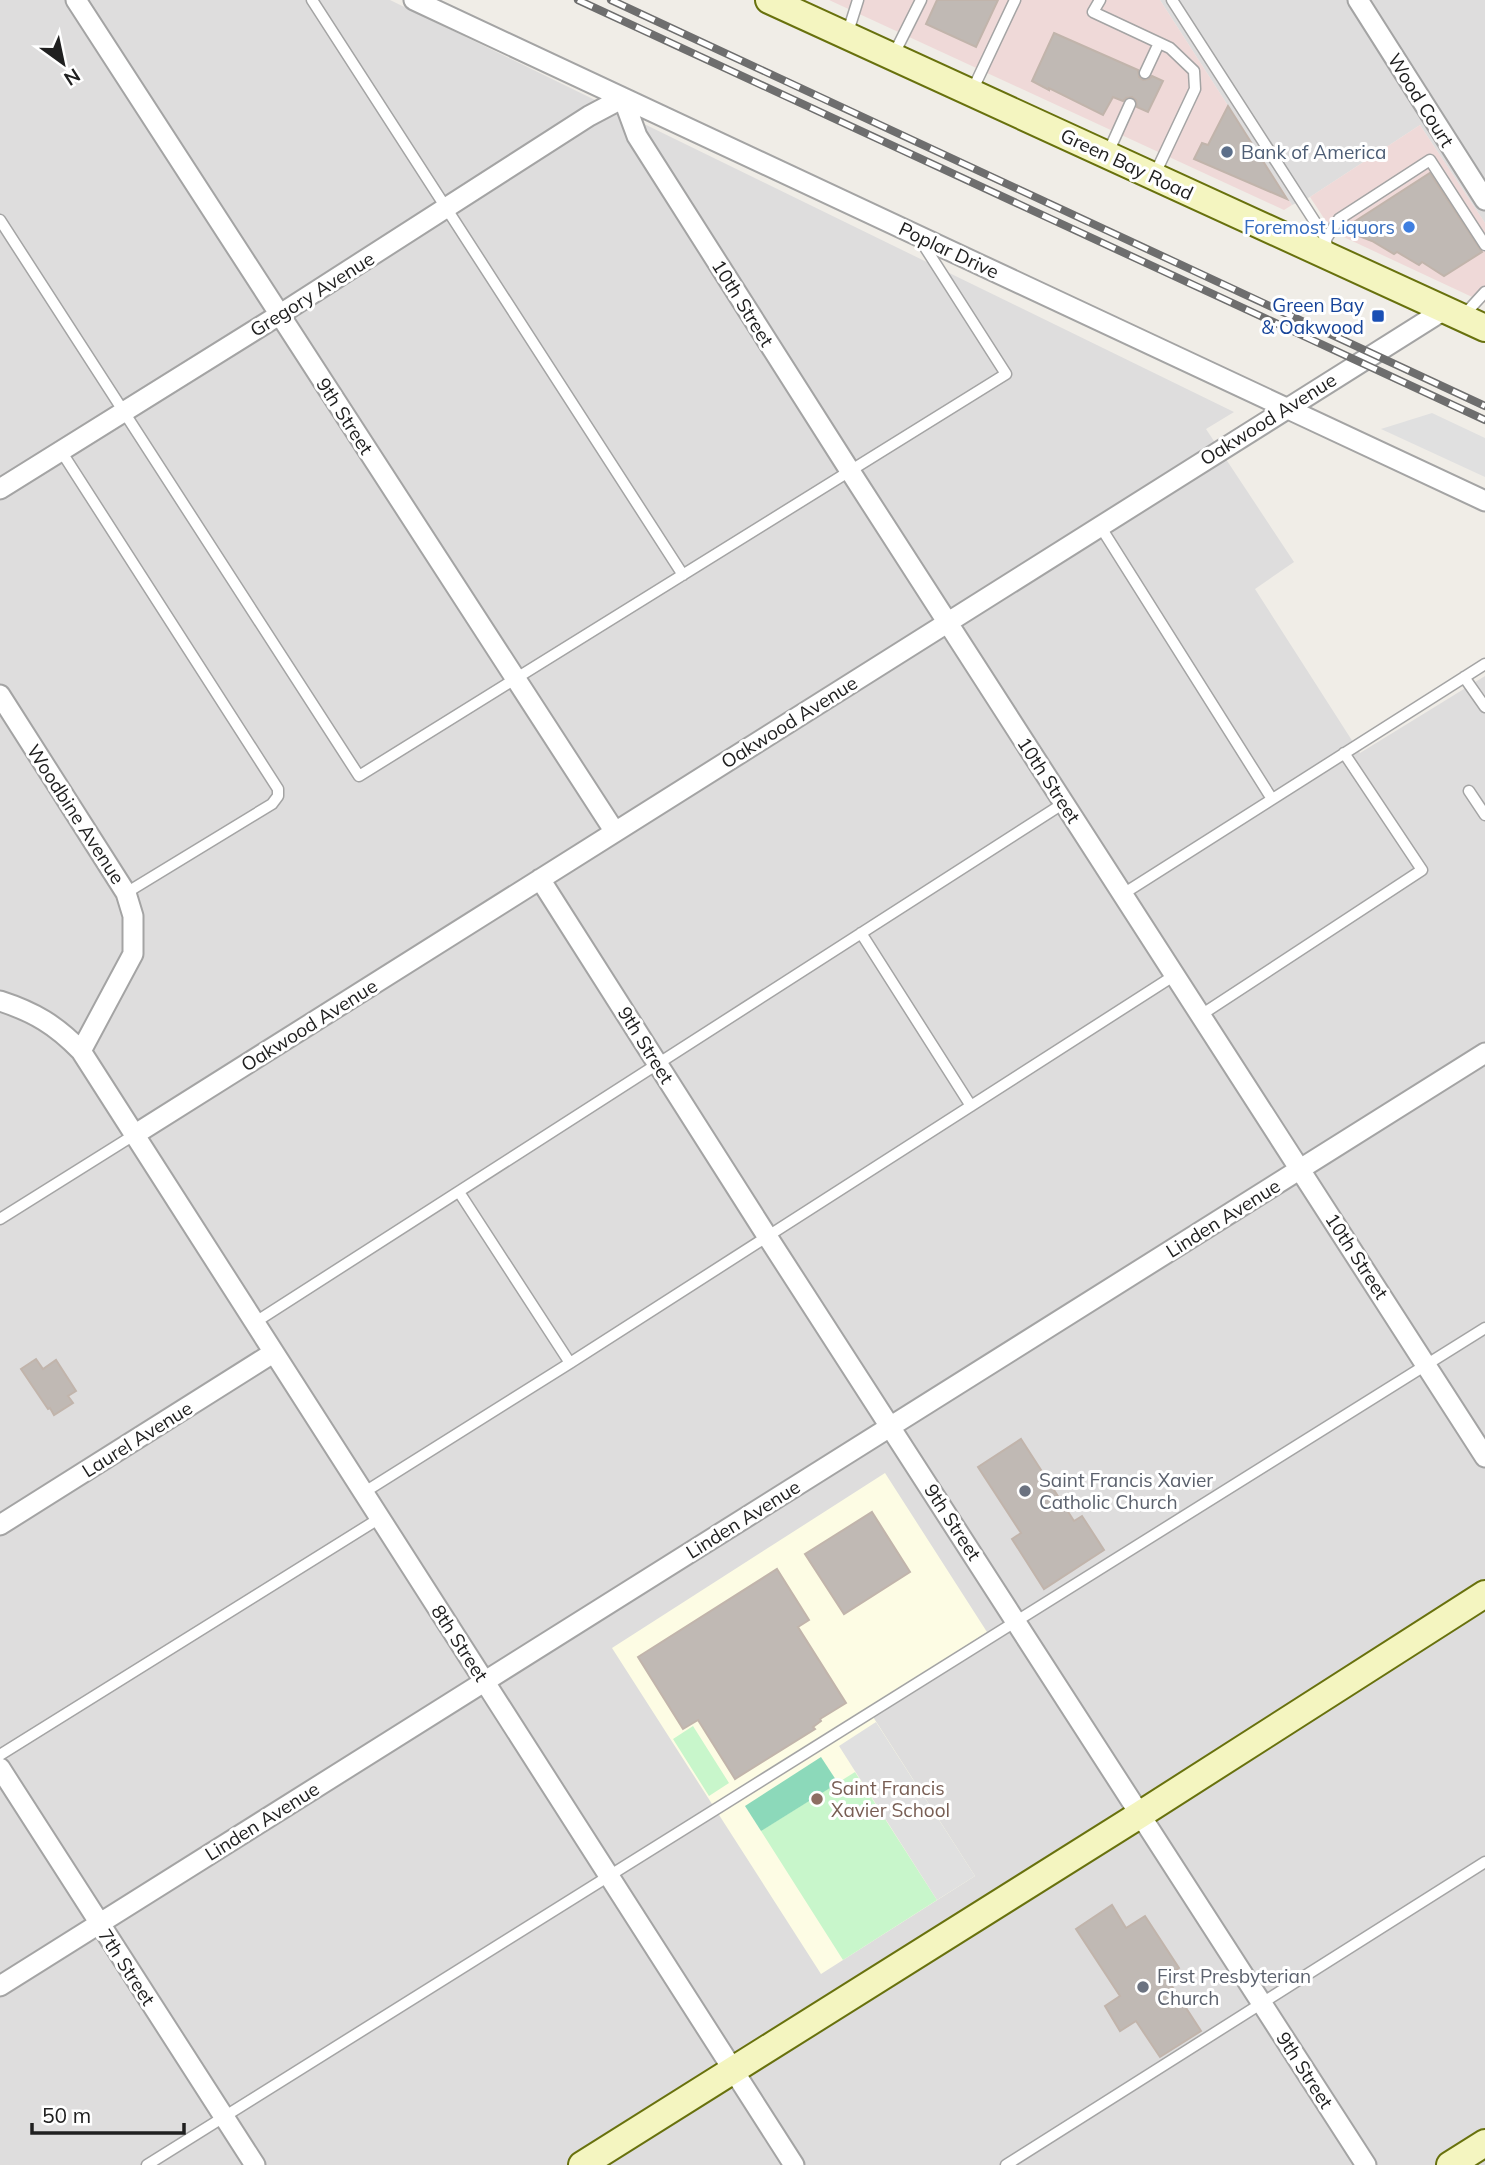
<svg xmlns="http://www.w3.org/2000/svg" width="1485" height="2165" viewBox="0 0 1485 2165" font-family="Mulish,sans-serif">
<style>
.residential{fill:#dedddd}
.commercial{fill:#efd9d8}
.education{fill:#fdfce4}
.park{fill:#c8f6cb}
.pitch{fill:#8cd9ba}
.parking{fill:#e0e0e0}
.building{fill:#c0b9b4;stroke:#c1b4ab;stroke-width:2}
.lines{fill:none;stroke-linecap:round;stroke-linejoin:round}
.lane-casing{stroke:#a4a4a4;stroke-width:13}
.street-casing{stroke:#a4a4a4;stroke-width:23}
.secondary-casing{stroke:#68710d;stroke-width:30}
.lane{stroke:#fff;stroke-width:10}
.street{stroke:#fff;stroke-width:19}
.secondary{stroke:#f4f5c0;stroke-width:26}
.rail-casing{stroke:#6e6e6e;stroke-width:8}
.rail{stroke:#fff;stroke-width:5;stroke-dasharray:16;stroke-linecap:butt}
.service-dot{fill:#5c6f8a;stroke:#fff;stroke-width:2.5}
.shop-dot{fill:#3f7fe0;stroke:#fff;stroke-width:2.5}
.transit-dot{fill:#1a4fb4;stroke:#fff;stroke-width:2.5}
.worship-dot{fill:#6b7280;stroke:#fff;stroke-width:2.5}
.education-dot{fill:#8d6e63;stroke:#fff;stroke-width:2.5}
.labels{text-anchor:middle;dominant-baseline:central;stroke-width:6;stroke-linejoin:round;paint-order:stroke}
.street-label{font-size:19px;fill:#202020;stroke:#fff}
.service-label{font-size:19px;fill:#4e5e75;stroke:#fff;text-anchor:start}
.shop-label{font-size:19px;fill:#366cbe;stroke:#fff;text-anchor:end}
.transit-label{font-size:19px;fill:#164399;stroke:#fff;text-anchor:end}
.worship-label{font-size:19px;fill:#5b616d;stroke:#fff;text-anchor:start}
.education-label{font-size:19px;fill:#785e54;stroke:#fff;text-anchor:start}
</style>
<rect width="100%" height="100%" fill="#f0ede7"/>
<!-- residential -->
<path class="residential" d="M0,0h390l844,412 -28,17 88,133 -39,27 105,164 125,-77v1489h-1485z
M1160,0h325v223l-65,-98 -110,72 -18,8z"/>
<!-- commercial -->
<path class="commercial" d="M829,0h331l132,205 -8,5z
M1420,125l65,98v80l-152,-71 -23,-35z"/>
<!-- education -->
<path class="education" d="M885,1473l102,159 -119,77 107,167 -154,98 -209,-326z"/>
<!-- park -->
<path class="park" d="M693,1726l36,57 -20,13 -36,-57z
M855,1772l82,128 -94,60 -82,-129z"/>
<!-- pitch -->
<path class="pitch" d="M821,1757l17,26 -77,48 -16,-25z"/>
<!-- parking -->
<path class="parking" d="M1432,413l53,25v39l-104,-48z
M876,1722l99,154 -38,24 -98,-154z"/>
<!-- building -->
<path class="building" d="M937,0h61l-22,47 -50,-23z
M1054,33l84,37 1,7 4,3 6,-1 3,-3 11,5 -15,31 -11,-5 -1,-7 -4,-3 -6,1 -3,3 -10,-4 -10,18 -54,-27v2l-17,-9z
M1228,106l59,93 -93,-40 8,-16 6,2z
M1430,173l52,79 -38,24 -22,-14 -3,3 -22,-13 -3,2 -22,-13 -24,-9 6,-10z
M36,1359l7,10 13,-9 20,31 -8,5 5,7 -19,12 -4,-7 -2,1 -27,-40z
M1021,1439l53,82 8,-5 22,34 -60,39 -32,-50 9,-6 -43,-66z
M872,1512l38,60 -66,42 -39,-60z
M777,1569l32,51 -11,7 48,76 -26,16 1,2 -8,6 2,2 -80,50 -37,-59 -15,9 -45,-72z
M1112,1905l14,23 19,-12 34,52 -13,9 35,54 -41,26 -24,-36 -16,10 -15,-25 15,-10 -44,-67z"/>
<g class="lines">
<defs>
<path id="lane" d="M312,0l371,575
M1100,0l-7,12 77,36 24,23 1,18 -41,87
M1172,0l154,239 1,13
M847,35l11,-35
M893,56l28,-56
M1145,73l14,-30
M972,91l43,-91
M1107,155l23,-51
M0,220l359,556 647,-402 -85,-133
M1326,239l13,-20 91,-59 55,85
M1464,315l21,-23
M61,451l217,338v7l-6,8 -146,89
M1100,526l172,273
M1464,677l21,30
M1469,791l16,24
M1123,894l362,-230
M861,933l110,173
M1201,1015l221,-145 -78,-117
M459,1192l111,171
M0,1219l134,-84
M254,1323l810,-520
M363,1493l207,-130 605,-388
M0,1755l380,-237
M147,2165l1338,-837
M1006,2165l479,-303"/>
<path id="street" d="M76,0l539,832
M414,0l1071,501
M1358,0l127,200
M0,489l279,-174 310,-199 34,-18 14,38 213,335 635,986
M0,695l126,198 7,23v38l-52,97
M540,879l227,357 599,929
M0,1001c34,11 56,24 81,50l713,1114
M134,1135l1310,-825
M0,1525l273,-172
M0,1768l255,397
M0,1986l1485,-933"/>
<path id="secondary" d="M769,0l716,328
M582,2165l559,-351 344,-220
M1450,2165l35,-22"/>
</defs>
<!-- lane casing -->
<use href="#lane" class="lane-casing"/>
<!-- street casing -->
<use href="#street" class="street-casing"/>
<!-- secondary casing -->
<use href="#secondary" class="secondary-casing"/>
<!-- lane -->
<use href="#lane" class="lane"/>
<!-- street -->
<use href="#street" class="street"/>
<!-- secondary -->
<use href="#secondary" class="secondary"/>
<defs>
<path id="rail" d="M578,0l907,420
M611,0l874,406"/>
</defs>
<!-- rail casing -->
<use href="#rail" class="rail-casing"/>
<!-- rail -->
<use href="#rail" class="rail"/>
</g>
<!-- markers -->
<circle class="service-dot" cx="1227" cy="152" r="7"/>
<circle class="shop-dot" cx="1409" cy="227" r="7"/>
<rect class="transit-dot" x="1371" y="309" width="14" height="14" rx="3.5"/>
<g class="worship-dot">
<circle cx="1025" cy="1491" r="7"/>
<circle cx="1143" cy="1987" r="7"/>
</g>
<circle class="education-dot" cx="817" cy="1799" r="7"/>
<g class="labels">
<!-- street labels -->
<g class="street-label">
<text transform="translate(1421 100) rotate(58)">Wood Court</text>
<text transform="translate(1127 164) rotate(25)">Green Bay Road</text>
<text transform="translate(949 250) rotate(25)">Poplar Drive</text>
<text transform="translate(312 294) rotate(-32)">Gregory Avenue</text>
<text transform="translate(743 303) rotate(58)">10th Street</text>
<text transform="translate(345 416) rotate(57)">9th Street</text>
<text transform="translate(1268 419) rotate(-32)">Oakwood Avenue</text>
<text transform="translate(789 722) rotate(-32)">Oakwood Avenue</text>
<text transform="translate(1049 780) rotate(57)">10th Street</text>
<text transform="translate(76 814) rotate(57)">Woodbine Avenue</text>
<text transform="translate(309 1025) rotate(-32)">Oakwood Avenue</text>
<text transform="translate(646 1045) rotate(58)">9th Street</text>
<text transform="translate(1223 1218) rotate(-32)">Linden Avenue</text>
<text transform="translate(1357 1256) rotate(57)">10th Street</text>
<text transform="translate(137 1439) rotate(-32)">Laurel Avenue</text>
<text transform="translate(743 1519) rotate(-32)">Linden Avenue</text>
<text transform="translate(953 1522) rotate(57)">9th Street</text>
<text transform="translate(460 1643) rotate(57)">8th Street</text>
<text transform="translate(262 1821) rotate(-32)">Linden Avenue</text>
<text transform="translate(127 1967) rotate(57)">7th Street</text>
<text transform="translate(1305 2070) rotate(57)">9th Street</text>
</g>
<!-- service labels -->
<g class="service-label">
<text x="1241" y="152">Bank of America</text>
</g>
<!-- shop labels -->
<g class="shop-label">
<text x="1395" y="227">Foremost Liquors</text>
</g>
<!-- transit labels -->
<g class="transit-label">
<text x="1364" y="305">Green Bay<tspan x="1364" dy="22">&amp; Oakwood</tspan></text>
</g>
<!-- worship labels -->
<g class="worship-label">
<text x="1039" y="1480">Saint Francis Xavier<tspan x="1039" dy="22">Catholic Church</tspan></text>
<text x="1157" y="1976">First Presbyterian<tspan x="1157" dy="22">Church</tspan></text>
</g>
<!-- education labels -->
<g class="education-label">
<text x="831" y="1788">Saint Francis<tspan x="831" dy="22">Xavier School</tspan></text>
</g>
</g>
<!-- north arrow -->
<g transform="translate(63 63) rotate(147)" stroke="#ffffff" stroke-width="5" paint-order="stroke">
<path d="M0-5L12 26L0 18L-12 26Z" fill="#202020"/>
<text y="-10" font-size="19" font-weight="bold" text-anchor="middle" fill="#202020">N</text>
</g>
<!-- scale -->
<path d="M32 2123v10h152v-10" fill="none" stroke="#202020" stroke-width="3.5"/>
<text x="42" y="2123" font-size="21" fill="#202020" stroke="#ffffff" stroke-width="5" paint-order="stroke">50 m</text>
</svg>
